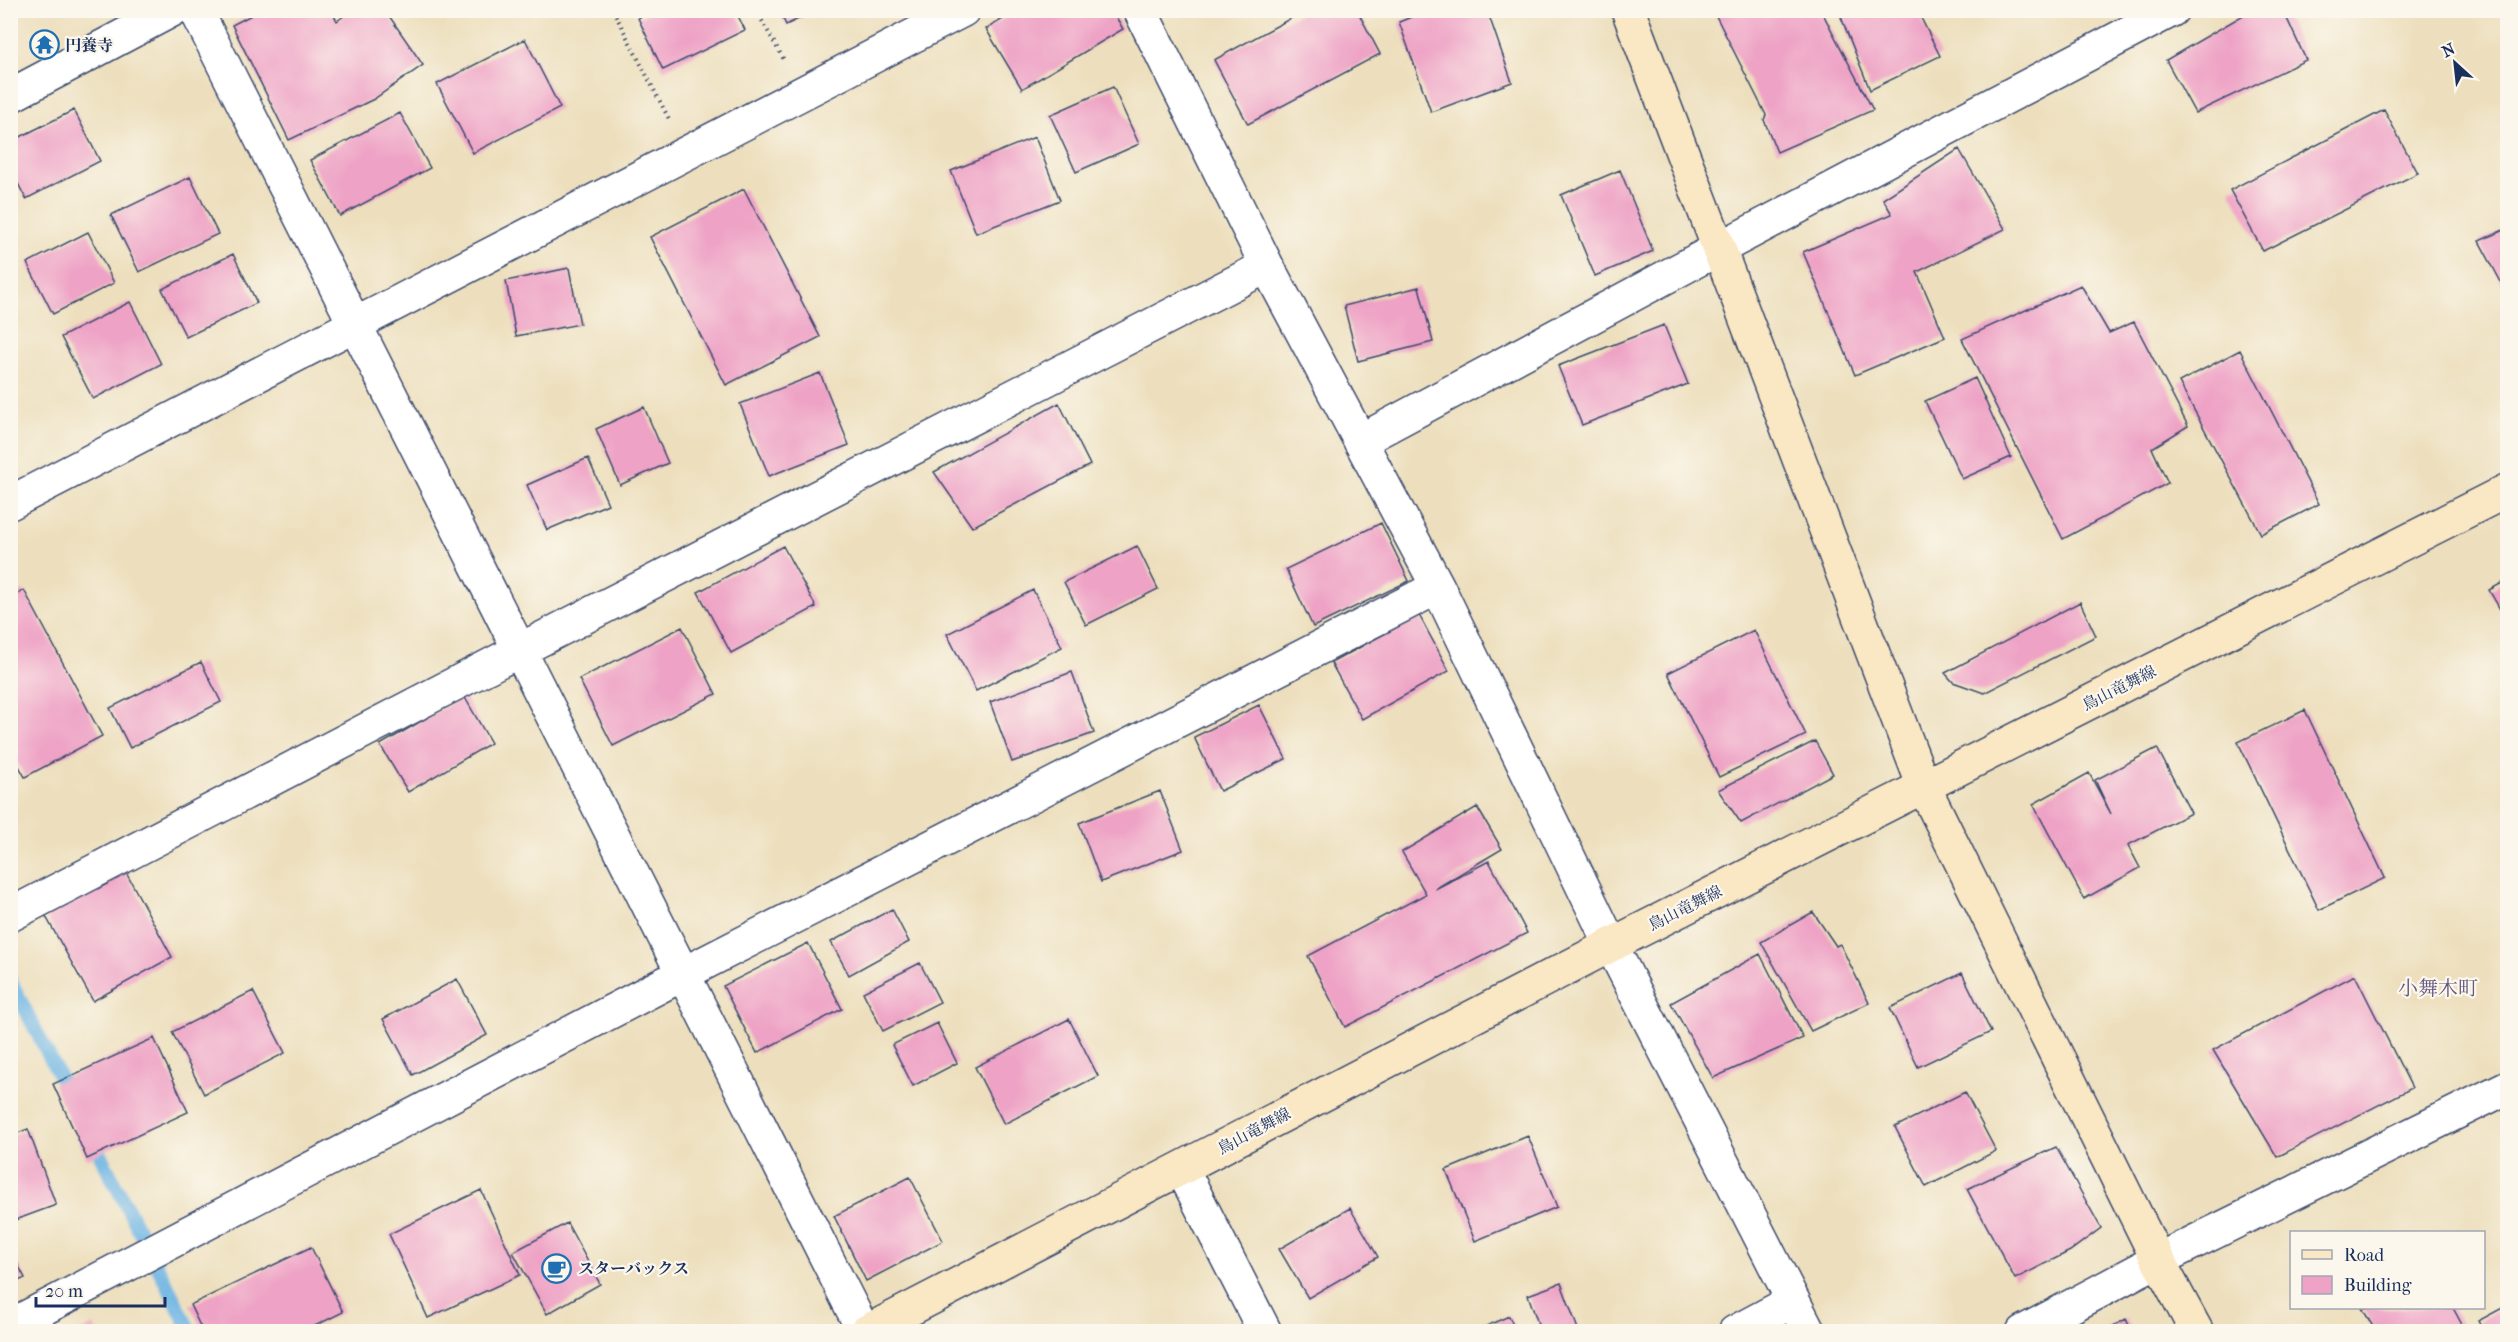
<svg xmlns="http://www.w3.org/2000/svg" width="2518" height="1342" viewBox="0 0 2518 1342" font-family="'IM FELL French Canon','Noto Serif JP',serif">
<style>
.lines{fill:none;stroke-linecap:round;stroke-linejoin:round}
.stream{stroke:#6cb4e3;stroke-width:14}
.building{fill:#eea2c5}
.street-casing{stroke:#3a496c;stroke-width:36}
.secondary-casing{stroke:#3a496c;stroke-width:36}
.path{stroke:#3a496c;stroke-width:4;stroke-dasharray:1.5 4.5;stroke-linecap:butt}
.street{stroke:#fff;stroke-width:33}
.secondary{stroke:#fae7c3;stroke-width:33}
.labels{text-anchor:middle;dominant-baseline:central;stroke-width:4.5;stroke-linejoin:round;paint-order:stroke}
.poi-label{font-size:16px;font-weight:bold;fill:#1b2f5e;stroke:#fbf7ec;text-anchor:start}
.street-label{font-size:16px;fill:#1b2f5e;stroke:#fbf7ec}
.quarter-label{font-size:20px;fill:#655782;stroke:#fbf7ec}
</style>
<rect width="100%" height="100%" fill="#fbf7ec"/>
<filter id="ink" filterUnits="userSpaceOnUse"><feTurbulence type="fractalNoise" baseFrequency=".0167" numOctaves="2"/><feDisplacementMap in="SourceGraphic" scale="12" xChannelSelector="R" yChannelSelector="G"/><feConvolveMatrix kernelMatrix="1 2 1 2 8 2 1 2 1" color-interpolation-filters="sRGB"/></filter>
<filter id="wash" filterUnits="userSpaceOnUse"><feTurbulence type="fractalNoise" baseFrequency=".008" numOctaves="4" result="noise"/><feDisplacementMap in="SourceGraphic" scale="24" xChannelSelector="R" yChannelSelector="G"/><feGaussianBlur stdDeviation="1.35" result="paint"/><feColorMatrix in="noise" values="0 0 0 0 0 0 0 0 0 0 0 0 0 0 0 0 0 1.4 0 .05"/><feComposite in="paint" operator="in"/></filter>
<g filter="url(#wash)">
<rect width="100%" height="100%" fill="#eddfbd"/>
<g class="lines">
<!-- stream -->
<path class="stream" d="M10,980l59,115
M92,1139l99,193"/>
</g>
<g id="blocks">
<!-- building -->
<path class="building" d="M261,10h70l6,11 15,-11h33l38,55 -49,34 -85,41 -57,-115z
M653,10h82l10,20 -82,40 -25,-52z
M779,10h38l-31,15z
M1018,10h94l11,19 -101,60 -36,-60z
M1306,10h51l23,44 -132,70 -34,-64z
M1378,10h16l-12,7z
M1429,10h58l25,72 -81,30 -32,-90z
M1713,10h108l52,100 -96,42 -13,-32 2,-5z
M1854,10h63l23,46 -70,34 -29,-73z
M2252,10h31l23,50 -111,53 -29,-53z
M525,39l35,69 -87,45 -36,-69z
M1113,87l26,57 -63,28 -26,-57z
M74,110l26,51 -74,38 -16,-31v-26z
M2384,110l34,63 -155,78 -33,-61z
M400,113l30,55 -90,48 -30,-56z
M1035,137l25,63 -84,33 -25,-62z
M1959,149l46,80 -88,43 28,65 -90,38 -52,-123 89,-38 -9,-15z
M1620,170l33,81 -58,25 -34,-81z
M190,177l28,57 -79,38 -28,-57z
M744,189l76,148 -94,48 -76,-148z
M2508,228v67l-29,-54z
M88,232l26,51 -61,31 -26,-51z
M233,254l24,49 -71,34 -24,-48z
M569,268l11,56 -64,12 -10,-55z
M2081,285l28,48 25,-11 54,104 -36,22 16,35 -105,56 -101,-200z
M1419,287l14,55 -75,19 -14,-55z
M130,302l31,62 -68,35 -32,-62z
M1664,325l24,59 -106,41 -24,-59z
M2240,350l79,154 -58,30 -82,-152z
M820,373l29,72 -80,31 -29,-72z
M1975,378l36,79 -49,22 -37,-78z
M1059,403l31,62 -118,62 -38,-55z
M644,407l24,56 -48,22 -24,-56z
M588,458l20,46 -61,26 -20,-45z
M1381,523l28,58 -96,46 -27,-58z
M783,546l33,61 -85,46 -33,-61z
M1137,546l21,43 -72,36 -22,-43z
M2508,580v43l-19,-33z
M24,590l78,146 -77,41 -15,-27v-152z
M1033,590l29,57 -86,44 -29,-57z
M2080,602l16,34 -112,57 -31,-11 -8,-9z
M1419,615l30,56 -87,48 -31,-56z
M682,627l34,67 -103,52 -34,-67z
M1754,630l52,105 -87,42 -51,-104z
M201,662l20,40 -91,46 -20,-40z
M1072,672l22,61 -82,29 -22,-60z
M464,696l27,47 -83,49 -28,-47z
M1259,705l27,54 -66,32 -26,-54z
M2305,710l80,168 -66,32 -81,-168z
M1815,741l18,33 -92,49 -23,-33z
M2157,748l34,65 -63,32 12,23 -56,31 -51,-95 56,-31 22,41 -16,-34z
M1160,791l23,59 -82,32 -22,-59z
M1477,807l25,42 -67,40 54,-28 38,72 -182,94 -37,-71 118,-62 -24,-42z
M124,869l48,88 -79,44 -49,-88z
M892,909l17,33 -60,33 -18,-33z
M1813,912l23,34 4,-2 29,59 -58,28 -50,-89z
M808,943l34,66 -85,44 -34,-67z
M1760,954l43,84 -90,40 -42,-75z
M920,963l20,39 -57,29 -20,-39z
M1962,973l29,59 -73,35 -28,-59z
M2355,975l57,113 -135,69 -64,-107z
M457,979l30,56 -74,40 -30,-56z
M253,991l32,62 -81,41 -32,-62z
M1069,1019l29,57 -94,48 -29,-57z
M937,1023l20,40 -44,23 -21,-41z
M154,1038l34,74 -101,47 -34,-75z
M1965,1092l31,59 -70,36 -31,-60z
M28,1129l28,76 -46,17v-86z
M1528,1136l29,71 -82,34 -29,-71z
M2056,1147l45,81 -31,23 -55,28 -48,-90z
M910,1177l33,64 -77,40 -32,-65z
M481,1190l39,85 -92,43 -39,-84z
M1350,1208l28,49 -70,41 -29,-49z
M567,1223l33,61 -53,30 -34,-62z
M311,1247l32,65 -40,20h-100l-13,-27z
M10,1250l15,28 -15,7z
M1561,1283l18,49h-38l-13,-37z
M2508,1305v27h-24l-6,-11z
M2362,1308h91l13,24h-90z
M1509,1316l7,16h-43z
M2126,1319l6,13h-30z
M94,1325l3,7h-18z"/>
</g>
</g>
<g filter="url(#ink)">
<use href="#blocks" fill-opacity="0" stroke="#3a496c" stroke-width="1.5"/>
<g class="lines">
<defs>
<path id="street" d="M196,10l668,1322
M1140,10l127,256 171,321 173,358 198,387
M10,96l162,-86
M1360,441l358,-192 454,-239
M10,503l953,-493
M10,915l510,-265 747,-384
M1182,1169l83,163
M10,1326l673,-352 755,-387
M1735,1332l58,-31
M2023,1332l135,-72 350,-173"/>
<path id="secondary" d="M1628,10l296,777 234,473 39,72
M866,1332l745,-387 897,-455"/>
</defs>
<!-- street casing -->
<use href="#street" class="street-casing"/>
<!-- secondary casing -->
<use href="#secondary" class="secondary-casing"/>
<!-- path -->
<path class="path" d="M613,10l56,109
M756,10l28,50"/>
<!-- street -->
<use href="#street" class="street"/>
<!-- secondary -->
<use href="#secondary" class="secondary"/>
</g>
</g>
<!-- icons -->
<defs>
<symbol id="temple-ring" viewBox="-11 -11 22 22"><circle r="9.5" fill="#fbf7ec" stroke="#1f6fb2" stroke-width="1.5"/><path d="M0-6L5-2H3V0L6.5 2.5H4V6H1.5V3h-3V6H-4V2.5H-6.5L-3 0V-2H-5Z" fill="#1f6fb2"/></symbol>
<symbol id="cafe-ring" viewBox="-11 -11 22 22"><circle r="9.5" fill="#fbf7ec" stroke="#1f6fb2" stroke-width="1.5"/><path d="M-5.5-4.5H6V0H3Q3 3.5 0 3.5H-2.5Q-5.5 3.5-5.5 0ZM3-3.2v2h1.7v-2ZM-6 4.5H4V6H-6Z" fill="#1f6fb2"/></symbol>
</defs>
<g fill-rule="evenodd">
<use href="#temple-ring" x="28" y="28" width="33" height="33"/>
<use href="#cafe-ring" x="540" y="1252" width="33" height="33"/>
</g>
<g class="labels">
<!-- poi labels -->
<g class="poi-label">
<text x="65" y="45">円養寺</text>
<text x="578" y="1268">スターバックス</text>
</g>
<!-- street labels -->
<g class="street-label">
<text transform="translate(2119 688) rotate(-27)">鳥山竜舞線</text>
<text transform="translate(1685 908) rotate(-27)">鳥山竜舞線</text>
<text transform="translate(1254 1131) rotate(-28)">鳥山竜舞線</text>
</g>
<!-- quarter labels -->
<g class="quarter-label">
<text x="2438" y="988">小舞木町</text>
</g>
</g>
<!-- margin -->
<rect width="2518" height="1342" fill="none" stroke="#fbf7ec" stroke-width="36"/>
<!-- legend -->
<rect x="2290" y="1231" width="195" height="78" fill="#fbf7ec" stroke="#a1a7b3" stroke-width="1.5"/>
<rect x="2302" y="1250" width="30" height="9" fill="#fae7c3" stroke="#a1a7b3" stroke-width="1.5"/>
<text x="2344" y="1261" font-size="18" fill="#1b2f5e">Road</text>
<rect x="2302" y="1276" width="30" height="18" fill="#eea2c5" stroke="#a1a7b3" stroke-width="1.5"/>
<text x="2344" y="1291" font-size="18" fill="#1b2f5e">Building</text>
<!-- north arrow -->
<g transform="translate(2455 63) rotate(333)" stroke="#fbf7ec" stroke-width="4.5" paint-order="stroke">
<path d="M0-4.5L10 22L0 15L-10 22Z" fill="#1b2f5e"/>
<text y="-9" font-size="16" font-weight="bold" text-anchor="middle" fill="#1b2f5e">N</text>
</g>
<!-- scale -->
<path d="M36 1297v9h129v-9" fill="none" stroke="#1b2f5e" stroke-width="3"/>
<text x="45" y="1297" font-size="18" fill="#1b2f5e" stroke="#fbf7ec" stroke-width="4.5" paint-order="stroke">20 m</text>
</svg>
